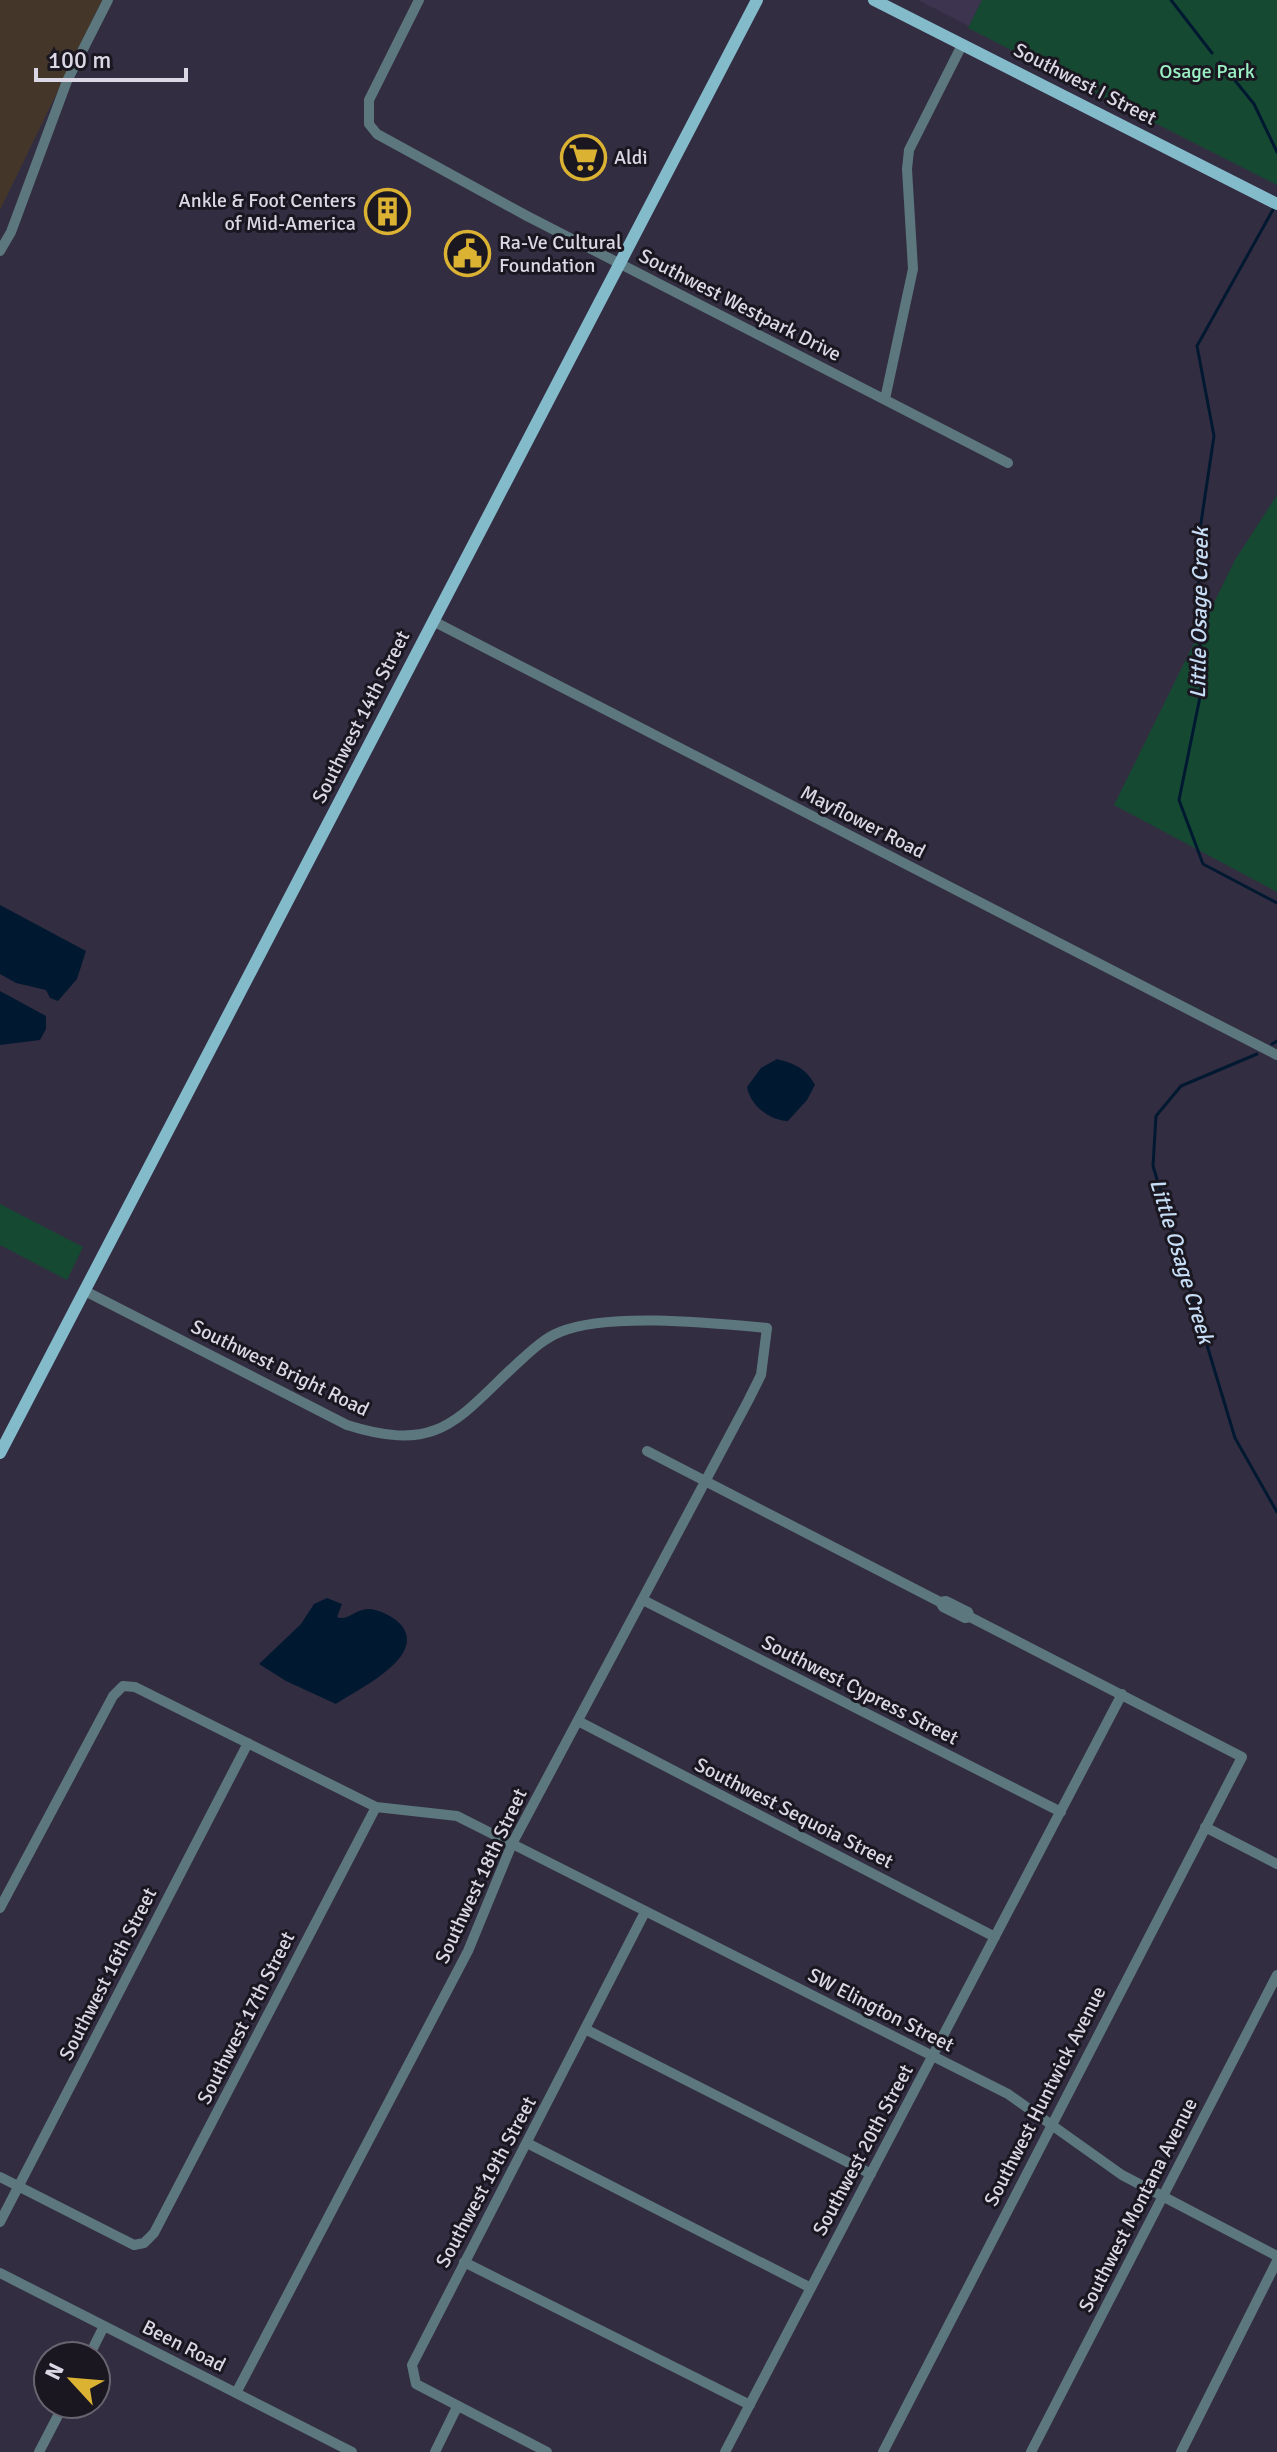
<svg xmlns="http://www.w3.org/2000/svg" width="1277" height="2452" viewBox="0 0 1277 2452" font-family="Signika,sans-serif">
<style>
.built{fill:#3d3550}
.industrial{fill:#443629}
.green{fill:#164932}
.water{fill:#001931}
.lines{fill:none;stroke-linecap:round;stroke-linejoin:round}
.stream{stroke:#001931;stroke-width:3}
.minor{stroke:#5c777e;stroke-width:10}
.major{stroke:#84bbcb;stroke-width:12}
.labels{text-anchor:middle;dominant-baseline:central;stroke-width:6;stroke-linejoin:round;paint-order:stroke}
.park-label{font-size:20px;fill:#9bf0c4;stroke:#1a1721}
.street-label{font-size:20px;fill:#dbd7e4;stroke:#1a1721}
.poi-label{font-size:20px;fill:#dbd7e4;stroke:#1a1721;text-anchor:start}
.water-label{font-size:22px;font-style:italic;fill:#c6ddf5;stroke:#1a1721}
</style>
<rect width="100%" height="100%" fill="#332d42"/>
<!-- built -->
<path class="built" d="M918,0h64l-13,26z"/>
<!-- industrial -->
<path class="industrial" d="M0,0h102l-102,210z"/>
<!-- green -->
<path class="green" d="M982,0h295v185l-309,-157z
M1277,495v397l-163,-87 121,-245z
M0,1204l83,43 -16,33 -67,-35z"/>
<!-- water -->
<path class="water" d="M0,905l86,46 -9,28 -19,22 -8,-3 -4,-8 -30,-7 -16,-9z
M0,991l46,25v13l-6,11 -40,5z
M777,1059c18,5 29,9 38,26l-8,15 -19,21c-18,0 -38,-16 -41,-34l14,-19z
M327,1598l15,6 -5,13 3,1c9,1 17,-9 28,-9 11,0 27,8 34,17 24,32 -46,64 -66,78l-50,-23 -27,-17 42,-40 13,-20z"/>
<g class="lines">
<!-- stream -->
<path class="stream" d="M1171,0l41,53
M1220,62l34,42 23,48
M1275,206l-78,140 17,90 -16,107 3,149 -22,108 24,64 74,39
M1272,1044l5,-3
M1257,1054l-76,32 -25,30 -3,50 82,272 42,74"/>
<!-- minor -->
<path class="minor" d="M419,0l-50,100v24l8,10 150,82 481,247
M0,251l11,-19 56,-151 41,-81
M885,399l28,-130 -6,-100 2,-19 53,-105
M433,621l844,434
M85,1291l262,134c95,30 111,-8 174,-65 12,-11 24,-22 39,-28 48,-20 153,-9 207,-4l-6,47 -13,26 -236,443 -44,107 -232,442
M647,1451l293,151 3,5 22,11 5,-1 272,140 -359,695
M643,1600l418,212
M940,1602l6,-1 22,11 2,5
M578,1721l417,216
M1205,1827l72,37
M0,1908l113,-212 10,-10 12,1 241,120 81,9 551,278 114,81 155,81
M585,2029l286,145
M527,2143l284,145
M0,2177l134,68 10,-2 10,-10 222,-426
M0,2222l248,-479
M464,2262l286,143
M0,2273l352,179
M89,2356l15,-30
M39,2452l25,-48
M435,2452l22,-45
M547,2452l-131,-68 -4,-19 233,-453
M725,2452l397,-758
M1031,2452l246,-477
M1181,2452l96,-191"/>
<!-- major -->
<path class="major" d="M874,0l403,204
M0,1453l757,-1453"/>
</g>
<!-- icons -->
<defs>
<symbol id="supermarket-ring" viewBox="-11 -11 22 22"><circle r="9.5" fill="#1a1721" stroke="#dcb233" stroke-width="1.5"/><path d="M-6-5.5h2.5l.6 2H6L4.5 2H-2.5L-4.4-4H-6ZM-1.5 3.2a1.3 1.3 0 1 0 .1 0ZM3 3.2a1.3 1.3 0 1 0 .1 0Z" fill="#dcb233"/></symbol>
<symbol id="building-ring" viewBox="-11 -11 22 22"><circle r="9.5" fill="#1a1721" stroke="#dcb233" stroke-width="1.5"/><path d="M-4-6H4V6H1V3H-1V6H-4ZM-2.5-4.3h1.7v1.8h-1.7ZM.8-4.3h1.7v1.8H.8ZM-2.5-1h1.7V.8h-1.7ZM.8-1h1.7V.8H.8Z" fill="#dcb233"/></symbol>
<symbol id="civic-ring" viewBox="-11 -11 22 22"><circle r="9.5" fill="#1a1721" stroke="#dcb233" stroke-width="1.5"/><path d="M-.6-6.5H3V-4.5H.6V-3L4-1V1h2V6H-6V1h2V-1L-.6-3ZM-1.2 2.5V6h2.4V2.5Z" fill="#dcb233"/></symbol>
</defs>
<g fill-rule="evenodd">
<use href="#supermarket-ring" x="558" y="132" width="51" height="51"/>
<use href="#building-ring" x="362" y="186" width="51" height="51"/>
<use href="#civic-ring" x="442" y="228" width="51" height="51"/>
</g>
<g class="labels">
<!-- park labels -->
<g class="park-label">
<text x="1207" y="71">Osage Park</text>
</g>
<!-- street labels -->
<g class="street-label">
<text transform="translate(1085 84) rotate(27)">Southwest I Street</text>
<text transform="translate(740 305) rotate(27)">Southwest Westpark Drive</text>
<text transform="translate(361 717) rotate(-63)">Southwest 14th Street</text>
<text transform="translate(863 822) rotate(27)">Mayflower Road</text>
<text transform="translate(280 1368) rotate(26)">Southwest Bright Road</text>
<text transform="translate(860 1690) rotate(27)">Southwest Cypress Street</text>
<text transform="translate(794 1813) rotate(27)">Southwest Sequoia Street</text>
<text transform="translate(481 1876) rotate(-65)">Southwest 18th Street</text>
<text transform="translate(108 1974) rotate(-63)">Southwest 16th Street</text>
<text transform="translate(881 2010) rotate(27)">SW Elington Street</text>
<text transform="translate(246 2018) rotate(-63)">Southwest 17th Street</text>
<text transform="translate(1045 2096) rotate(-63)">Southwest Huntwick Avenue</text>
<text transform="translate(863 2150) rotate(-62)">Southwest 20th Street</text>
<text transform="translate(486 2182) rotate(-62)">Southwest 19th Street</text>
<text transform="translate(1138 2205) rotate(-63)">Southwest Montana Avenue</text>
<text transform="translate(184 2346) rotate(27)">Been Road</text>
</g>
<!-- poi labels -->
<g class="poi-label">
<text x="614" y="157">Aldi</text>
<text x="356" y="200" text-anchor="end">Ankle &amp; Foot Centers<tspan x="356" dy="23">of Mid-America</tspan></text>
<text x="499" y="242">Ra-Ve Cultural<tspan x="499" dy="23">Foundation</tspan></text>
</g>
<!-- water labels -->
<g class="water-label">
<text transform="translate(1199 613) rotate(-89)">Little Osage Creek</text>
<text transform="translate(1182 1261) rotate(73)">Little Osage Creek</text>
</g>
</g>
<!-- north arrow -->
<g transform="translate(72 2380) rotate(296)"><circle r="38" fill="#1a1721" stroke="#67646f" stroke-width="2"/>
<path d="M0-6L14 30L0 20L-14 30Z" fill="#dcb233"/>
<text y="-12" font-size="22" font-weight="bold" text-anchor="middle" fill="#dbd7e4">N</text>
</g>
<!-- scale -->
<path d="M36 68v12h150v-12" fill="none" stroke="#dbd7e4" stroke-width="4"/>
<text x="48" y="68" font-size="24" fill="#dbd7e4" stroke="#1a1721" stroke-width="6" paint-order="stroke">100 m</text>
</svg>
